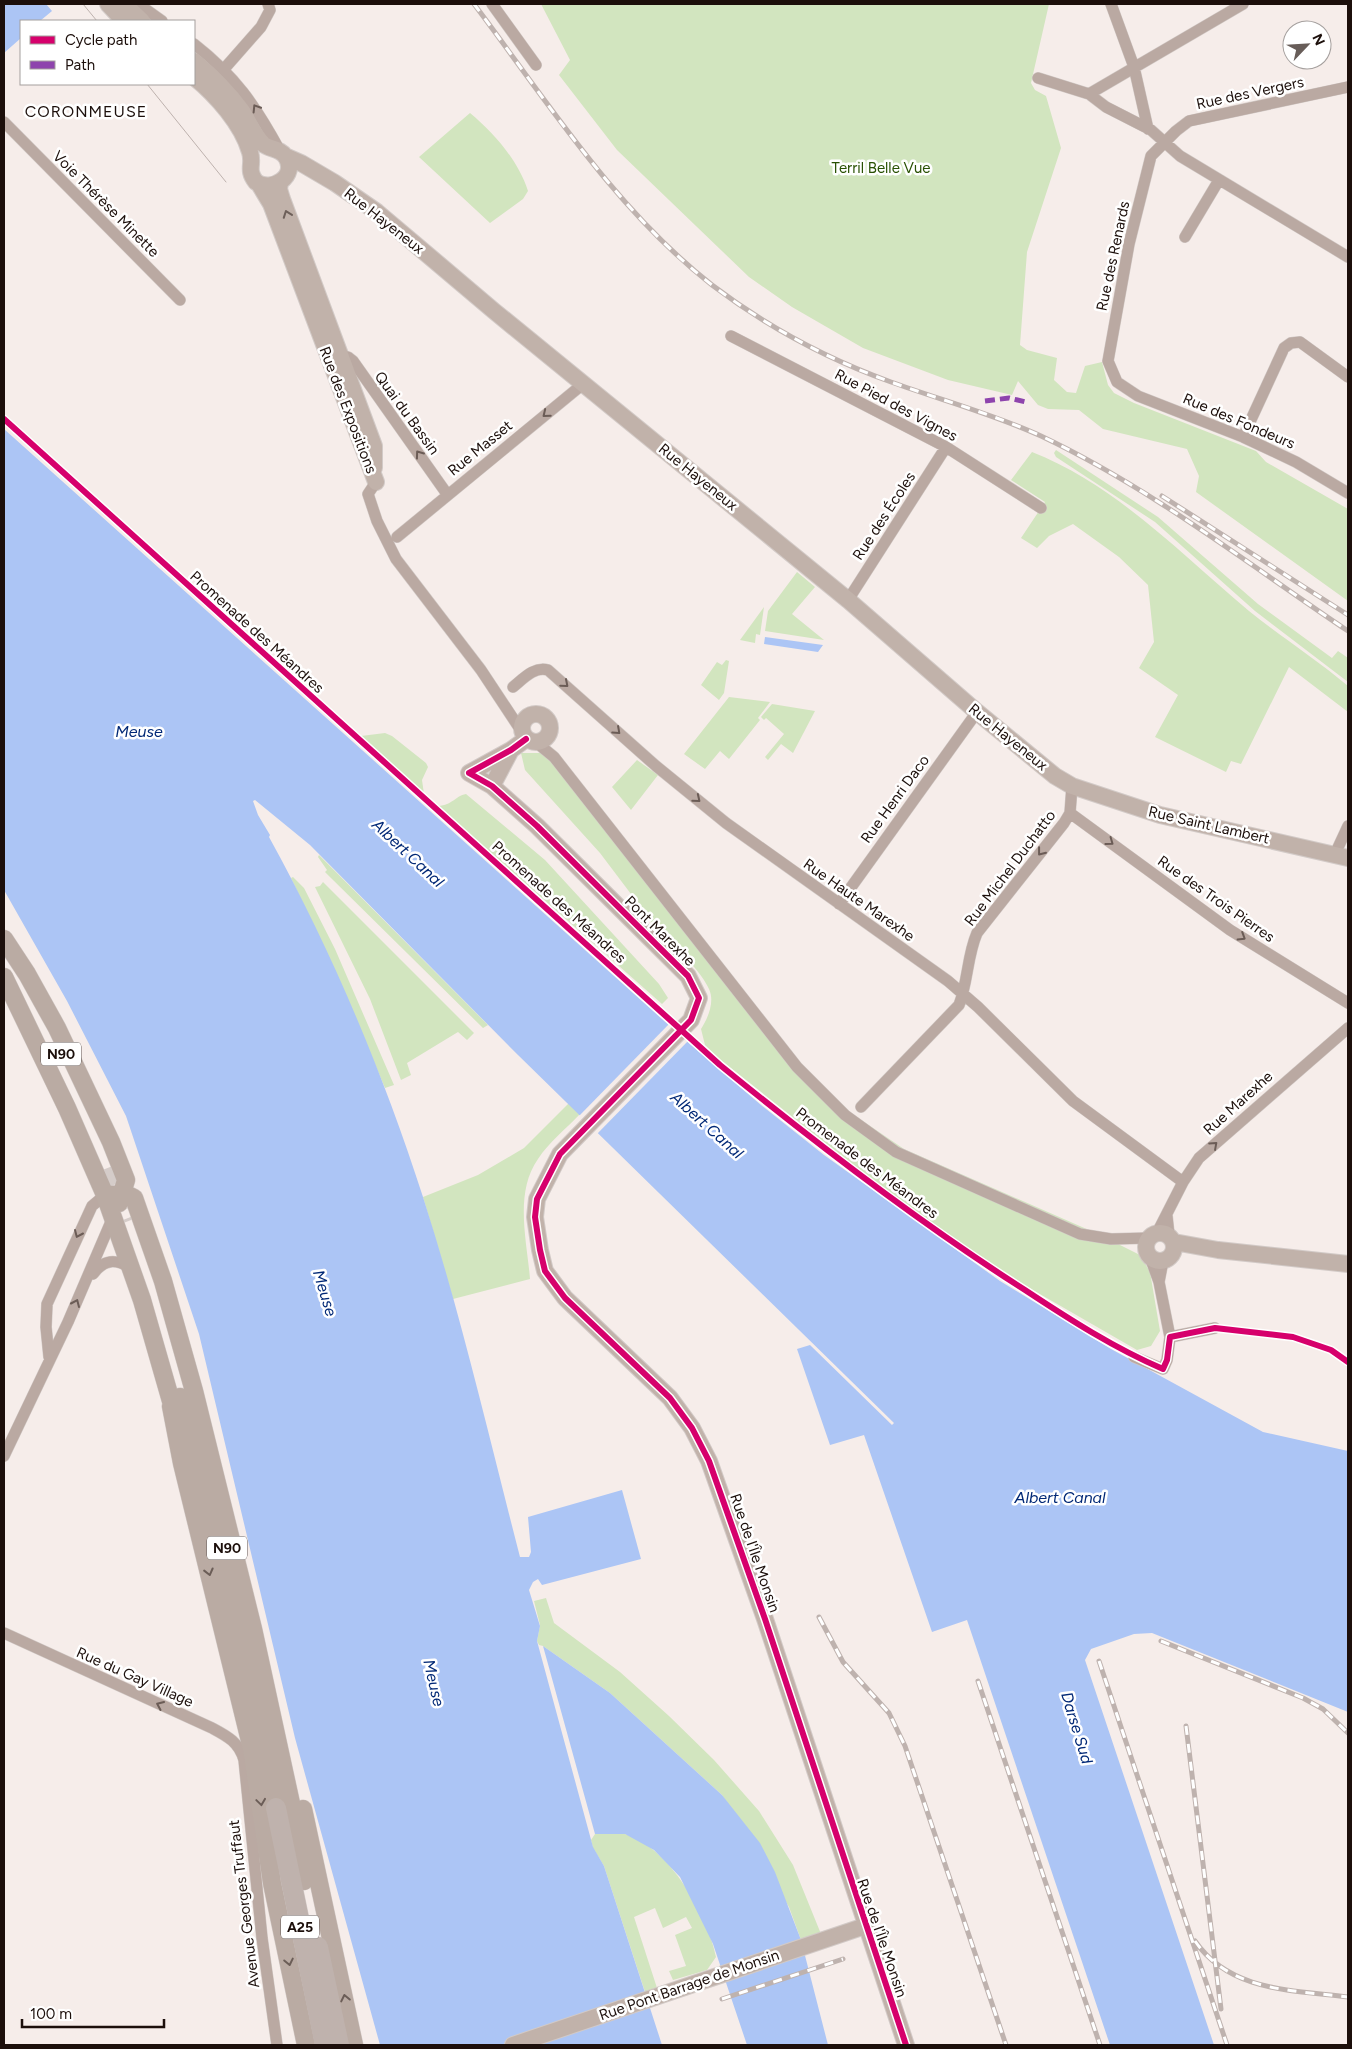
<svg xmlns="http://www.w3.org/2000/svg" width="1352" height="2049" viewBox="0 0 1352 2049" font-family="Figtree,sans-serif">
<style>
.green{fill:#d2e5bf}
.water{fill:#acc5f5}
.pier{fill:#f6edea}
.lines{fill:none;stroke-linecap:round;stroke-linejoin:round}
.primary-tunnel{stroke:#d5ccc9;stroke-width:18;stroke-dasharray:18 9;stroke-linecap:butt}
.street-casing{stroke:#d2cac7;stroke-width:12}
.secondary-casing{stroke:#d2cac7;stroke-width:18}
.primary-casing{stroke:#d2cac7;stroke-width:19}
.highway-casing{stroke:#d2cac7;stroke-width:21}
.street{stroke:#baa9a2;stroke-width:11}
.secondary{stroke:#c1b2aa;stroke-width:16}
.primary{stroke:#baaba3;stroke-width:18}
.highway{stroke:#bfb2ad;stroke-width:20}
.tram{stroke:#beb2ae;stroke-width:1}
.rail-casing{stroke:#beb2ae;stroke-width:5}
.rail{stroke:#fff;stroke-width:3;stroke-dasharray:9;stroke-linecap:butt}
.quiet{stroke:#8e44ad;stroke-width:5;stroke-dasharray:10 5;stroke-linecap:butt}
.cycleway-casing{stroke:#fff;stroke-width:9}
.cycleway{stroke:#d6006c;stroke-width:6}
.oneway{stroke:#6b5c56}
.oneway2{stroke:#6e605a}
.oneway3{stroke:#6b5d57}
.labels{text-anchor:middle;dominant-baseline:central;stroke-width:5;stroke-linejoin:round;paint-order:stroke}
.shield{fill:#fff;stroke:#605754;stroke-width:1}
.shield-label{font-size:14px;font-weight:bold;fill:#1c0f0b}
.street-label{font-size:15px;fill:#1c0f0b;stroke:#fff}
.park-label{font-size:15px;fill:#295103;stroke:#fff}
.neighbourhood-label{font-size:16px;letter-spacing:1px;fill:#1c0f0b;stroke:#fff}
.water-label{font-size:16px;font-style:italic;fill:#012876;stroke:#fff}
</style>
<rect width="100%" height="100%" fill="#f6edea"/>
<!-- green -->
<path class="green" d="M541,4h508l-18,79 4,7 11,6 15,52 -34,104 -7,93 7,5 30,8 -3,22 13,12 9,1 9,-27 17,-4 6,23 6,8 20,10 122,48 10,11 82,47v92l-152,-109 3,-16 -12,-27 -84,-20 -24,-19 -31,-1 -10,-4 -20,-24 -6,14 -64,-15 -85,-32 -71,-41 -43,-30 -132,-127 -58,-75 11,-15z
M470,113c24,20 48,47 58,78l-5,8 -33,24 -71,-66z
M1056,450l102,67 100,87 74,54 6,-7 10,7v24l-93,-71 -100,-89 -99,-65 -2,-4z
M1032,452c84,33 149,102 217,159 32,26 67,48 99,75v26l-59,-45 -48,97 -10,-3 -5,11 -71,-35 23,-42 -39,-27 15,-26 -6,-57 -29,-28 -46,-33 -24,12 -12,12 -16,-10 24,-36 -34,-22z
M797,572l18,15 -23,27 32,26 -59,-9 3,-20z
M764,607l-4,28 -4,-1 -1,9 -15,-3z
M726,660l3,1 -5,32 -5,7 -18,-15 16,-23 5,3z
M729,697l41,5 -12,16 2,2 -31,39 -9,-8 -15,18 -21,-15z
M772,704l43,7 -22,42 -12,-9 -13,16 -3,-3 19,-23 -18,-16 -2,2 -3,-3z
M385,733l7,3 34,27 2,4 -6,13 2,14 -63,-58z
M521,753h20l49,44 208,265 53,51 53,36 194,85 42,21 10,17 10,59 -9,15 -14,4 -130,-75 -121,-84 -164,-130 -17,-16 -4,-16c7,-11 14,-27 8,-40 -9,-22 -58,-66 -77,-86l2,-5 -34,-45 -75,-83z
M637,760l21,15 -27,35 -19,-23z
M466,794l79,66 114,124 9,14 -6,6 -224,-198c15,-1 17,-10 28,-12z
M319,855l169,170 -5,3 -152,-150 -6,-6 2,-2 -9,-13z
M293,877l11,11 31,61 59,136 -9,3 -45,-106 -49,-104z
M323,882l151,151 -7,7 -9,-8 -51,31 4,12 -10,5 -31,-81 -55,-112 5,-1z
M569,1103l11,11c-14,15 -31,28 -42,45 -24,34 -11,82 -8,120l-77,20 -30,-102 55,-22 46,-27z
M546,1598l8,25 66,49 49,44 45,44 45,51 34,54 28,69 -20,6 -12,-33 -67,-112 -112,-102 -67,-47 -4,-1 -2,-4 3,-16 -6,-24z
M595,1834c9,0 22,-2 30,0 44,13 83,81 91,123l-9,13 -34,10 -4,-9 17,-5 -11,-31 17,-7 -6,-11 -23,11 -8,-20 -21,9 23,71 -12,4 -41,-126 -11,-18 -2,-8z"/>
<!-- water -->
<path class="water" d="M4,4h42l6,7 -12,10h-19v17l-17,15z
M4,429l687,616 70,60 63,50 176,126 111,68 152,83 85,19v261l-196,-79 -18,1 -43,15 -6,11 129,385h-104l-143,-425 -35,12 -68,-197 -34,10 -33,-96 13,-4 82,80 2,-2 -376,-368 -208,-210 -55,-45 -2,1 5,14 12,20 -1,2c63,114 114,236 154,360 38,118 66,240 97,360h9l2,-5 -3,-35 94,-27 19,69 -99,26 -4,-6 -5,3 -4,8 11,36 -3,15 56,206 11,19 58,179h-282l-85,-307 -96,-404 -73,-218 -59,-115 -63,-111z
M765,637l58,8 -5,7 -54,-8z
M543,1646l67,47 112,102 38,48 15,29 26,68 27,105h-81l-34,-101 -33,-67 -26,-27 -29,-16h-30z"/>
<!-- pier -->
<path class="pier" d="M670,1023l19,17 -92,94 -18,-18z"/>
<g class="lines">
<!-- primary-tunnel -->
<path class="primary-tunnel" d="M105,1169l21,53"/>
<defs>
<path id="street" d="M492,4l44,61
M1111,4l23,63 14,62
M131,11l10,-5 21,15
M194,44c41,32 61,61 86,107
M224,69l37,-42 9,-17 -2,-6
M1038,78l51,16 17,13 45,23 29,26 168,101
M1348,87l-159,34 -13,10 -25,25 -22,88 -21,117 9,21 21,14 105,41 53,25 52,31
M1089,94l154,-90
M4,122l176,178
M1185,237l34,-57
M731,336l215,111 95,61
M339,355l9,2 5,4 94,133
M1243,437l41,-89 7,-5 9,-1 48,35
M376,482l-8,12 9,27 19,38 85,111 41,62
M397,537l186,-153
M848,600l98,-153
M513,687c10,-8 21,-21 35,-17l108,96 70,57 222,158 30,26 95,94 110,81
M537,743l17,14 243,310 48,48 51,37 184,82 31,5 38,-1
M1070,813l160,117 118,73
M1335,854l13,-28
M839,904l138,-192
M861,1107l98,-102c9,-23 8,-49 18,-72l87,-110 6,-10 2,-27
M1167,1216l2,19
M1157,1233l26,-51 16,-24 149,-130
M1150,1257l9,25 11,55
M93,1274c11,-15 23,-16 39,-5
M1159,1282l4,-21
M49,1357l-3,-30 1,-23 45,-98 13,-11
M1134,1357l29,12 4,-9 3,-23 45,-9
M4,1456l64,-134 45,-105
M4,1633l208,95c15,8 27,14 32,32l18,178 15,107"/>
<path id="secondary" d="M108,4l16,17
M124,4l18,17
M194,61c18,15 34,31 48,50 7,11 12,24 21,33 7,6 17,4 23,13 12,19 -14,36 -30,25 -10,-13 -2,-17 -6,-30 -8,-28 -34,-57 -56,-75
M285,156l16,7 34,20 42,29 117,99 354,289 129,112 78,64 17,10 88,29 188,43
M280,183l-1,6 3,10 92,247v22
M259,184l12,20 105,278
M522 728a14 14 0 1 1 28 0a14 14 0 1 1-28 0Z
M526,739l-15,11 -42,23 23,13 45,40 151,150 11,22 -8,22 -131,134 -23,45 -2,18 5,33 5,21 20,27 105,100 22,30 17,33 56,158 141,426
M492,786l19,-36
M1146 1247a14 14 0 1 1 28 0a14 14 0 1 1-28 0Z
M1174,1242l44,8 130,14
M513,2045l352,-119"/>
<path id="primary" d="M4,939l23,35 30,54 54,114 15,38 -7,23
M4,977l63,131 38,87 37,105 33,115
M105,1195l21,-1 8,4 29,83 31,110 59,238 39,179 12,73
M180,1397l60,244 36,167
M171,1406l11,57 70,286 20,134 34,162
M208,1524l13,37
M303,1809l51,236"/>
<path id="highway" d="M276,1808l49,237
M318,1947l21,98"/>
</defs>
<!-- street casing -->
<use href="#street" class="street-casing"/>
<!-- secondary casing -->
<use href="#secondary" class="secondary-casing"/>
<!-- primary casing -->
<use href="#primary" class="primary-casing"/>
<!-- highway casing -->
<use href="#highway" class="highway-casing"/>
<!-- street -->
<use href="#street" class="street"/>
<!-- secondary -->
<use href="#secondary" class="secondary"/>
<!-- primary -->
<use href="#primary" class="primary"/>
<!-- highway -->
<use href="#highway" class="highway"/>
<!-- tram -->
<path class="tram" d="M83,4l14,17
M147,84l79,98"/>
<defs>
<path id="rail" d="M474,4c73,97 141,205 238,281 54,41 115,74 179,97 50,18 102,32 150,54 110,52 207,128 307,195
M1162,496l186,119
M819,1617l24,45 46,51 16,33 101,299
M1161,1641l142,57 20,11 25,24
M1099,1661l128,384
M978,1681l122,364
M1186,1726l35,283
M1195,1941c35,51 98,49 153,56
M722,1999l121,-40"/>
</defs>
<!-- rail casing -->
<use href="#rail" class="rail-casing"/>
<!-- rail -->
<use href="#rail" class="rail"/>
<!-- quiet -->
<path class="quiet" d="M985,401l24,-3 17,4"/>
<defs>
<path id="cycleway" d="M4,419l716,646c98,80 198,157 305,225 44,29 89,58 138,79l4,-9 3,-23 45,-9 78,9 38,13 17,12
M526,739l-15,11 -42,23 23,13 45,40 151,150 11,22 -8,22 -131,134 -23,45 -2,18 5,33 5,21 20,27 105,100 22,30 17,33 56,158 141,426"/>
</defs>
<!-- cycleway casing -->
<use href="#cycleway" class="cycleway-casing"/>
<!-- cycleway -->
<use href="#cycleway" class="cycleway"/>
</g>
<!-- one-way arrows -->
<defs><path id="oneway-chevron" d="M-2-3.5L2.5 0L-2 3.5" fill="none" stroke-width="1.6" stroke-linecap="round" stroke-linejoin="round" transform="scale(1.25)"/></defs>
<g class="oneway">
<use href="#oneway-chevron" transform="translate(256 108) rotate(-122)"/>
<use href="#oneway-chevron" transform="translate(546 414) rotate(141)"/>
<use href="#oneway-chevron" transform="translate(419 454) rotate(-126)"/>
<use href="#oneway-chevron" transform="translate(565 684) rotate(41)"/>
<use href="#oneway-chevron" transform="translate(617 731) rotate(42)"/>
<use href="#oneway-chevron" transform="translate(697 799) rotate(39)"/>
<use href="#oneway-chevron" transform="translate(1110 842) rotate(36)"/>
<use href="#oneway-chevron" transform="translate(1041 852) rotate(128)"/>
<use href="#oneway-chevron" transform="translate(1242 937) rotate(32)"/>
<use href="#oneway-chevron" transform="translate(1214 1145) rotate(-42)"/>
<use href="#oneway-chevron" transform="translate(78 1234) rotate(114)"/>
<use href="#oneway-chevron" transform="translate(76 1303) rotate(-66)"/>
<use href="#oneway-chevron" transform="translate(160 1705) rotate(-156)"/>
</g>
<use class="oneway2" href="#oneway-chevron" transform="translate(287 214) rotate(-110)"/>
<g class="oneway3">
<use href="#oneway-chevron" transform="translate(209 1572) rotate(76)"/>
<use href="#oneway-chevron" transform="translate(261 1802) rotate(82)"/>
<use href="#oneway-chevron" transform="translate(289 1962) rotate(78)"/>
<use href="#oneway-chevron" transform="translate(345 1998) rotate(-102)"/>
</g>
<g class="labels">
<!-- shield labels -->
<g class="shield">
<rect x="41" y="1042.5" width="40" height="23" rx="4"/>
<rect x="207" y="1536.5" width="40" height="23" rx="4"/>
<rect x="281" y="1915.5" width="38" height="23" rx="4"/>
</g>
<g class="shield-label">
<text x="61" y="1054">N90</text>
<text x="227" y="1548">N90</text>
<text x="300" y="1927">A25</text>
</g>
<!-- street labels -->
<g class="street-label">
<text transform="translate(1250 93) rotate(-12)">Rue des Vergers</text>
<text transform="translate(106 204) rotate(45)">Voie Thérèse Minette</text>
<text transform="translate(384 221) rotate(38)">Rue Hayeneux</text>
<text transform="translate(1113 256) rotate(-78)">Rue des Renards</text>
<text transform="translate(896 405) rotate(28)">Rue Pied des Vignes</text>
<text transform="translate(348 410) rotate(69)">Rue des Expositions</text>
<text transform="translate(407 413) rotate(54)">Quai du Bassin</text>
<text transform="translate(1239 421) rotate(23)">Rue des Fondeurs</text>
<text transform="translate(480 448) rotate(-39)">Rue Masset</text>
<text transform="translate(698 477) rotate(39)">Rue Hayeneux</text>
<text transform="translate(884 516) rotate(-57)">Rue des Écoles</text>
<text transform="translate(257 632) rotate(42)">Promenade des Méandres</text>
<text transform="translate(1008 737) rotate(39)">Rue Hayeneux</text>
<text transform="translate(895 799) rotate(-54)">Rue Henri Daco</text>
<text transform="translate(1209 825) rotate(13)">Rue Saint Lambert</text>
<text transform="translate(1010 868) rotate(-53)">Rue Michel Duchatto</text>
<text transform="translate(1216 899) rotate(35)">Rue des Trois Pierres</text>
<text transform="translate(859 900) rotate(35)">Rue Haute Marexhe</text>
<text transform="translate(559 902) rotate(42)">Promenade des Méandres</text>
<text transform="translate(660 931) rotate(45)">Pont Marexhe</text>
<text transform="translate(1238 1103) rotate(-42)">Rue Marexhe</text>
<text transform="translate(867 1163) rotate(37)">Promenade des Méandres</text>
<text transform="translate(755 1553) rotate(71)">Rue de l'Île Monsin</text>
<text transform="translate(135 1677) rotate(24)">Rue du Gay Village</text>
<text transform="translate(244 1904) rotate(-97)">Avenue Georges Truffaut</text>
<text transform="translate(882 1938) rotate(71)">Rue de l'Île Monsin</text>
<text transform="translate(689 1985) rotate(-19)">Rue Pont Barrage de Monsin</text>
</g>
<!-- park labels -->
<g class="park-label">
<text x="881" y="168">Terril Belle Vue</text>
</g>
<!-- neighbourhood labels -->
<g class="neighbourhood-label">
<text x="86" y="111">CORONMEUSE</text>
</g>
<!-- water labels -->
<g class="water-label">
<text x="139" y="731">Meuse</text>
<text transform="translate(408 853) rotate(43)">Albert Canal</text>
<text transform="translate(707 1125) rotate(42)">Albert Canal</text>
<text transform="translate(325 1293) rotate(73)">Meuse</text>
<text x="1060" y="1497">Albert Canal</text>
<text transform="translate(434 1683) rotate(77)">Meuse</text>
<text transform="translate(1077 1728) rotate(73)">Darse Sud</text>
</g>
</g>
<!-- border -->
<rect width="1352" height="2049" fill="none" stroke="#1c0f0b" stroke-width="10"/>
<!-- legend -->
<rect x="20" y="20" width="175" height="65" fill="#ffffff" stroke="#a49f9d"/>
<rect x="30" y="36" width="25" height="8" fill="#d6006c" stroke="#a49f9d"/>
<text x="65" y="45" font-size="15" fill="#1c0f0b">Cycle path</text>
<rect x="30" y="61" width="25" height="8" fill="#8e44ad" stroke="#a49f9d"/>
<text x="65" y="70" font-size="15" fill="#1c0f0b">Path</text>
<!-- north arrow -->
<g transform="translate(1307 45) rotate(65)"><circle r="24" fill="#ffffff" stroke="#a49f9d"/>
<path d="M0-4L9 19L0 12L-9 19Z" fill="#685d59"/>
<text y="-8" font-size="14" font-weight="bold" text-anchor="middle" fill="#1c0f0b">N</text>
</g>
<!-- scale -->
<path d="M22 2019v8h142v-8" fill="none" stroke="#1c0f0b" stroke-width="2.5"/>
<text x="30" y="2019" font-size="15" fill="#1c0f0b" stroke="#ffffff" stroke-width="4" paint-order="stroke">100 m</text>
</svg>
